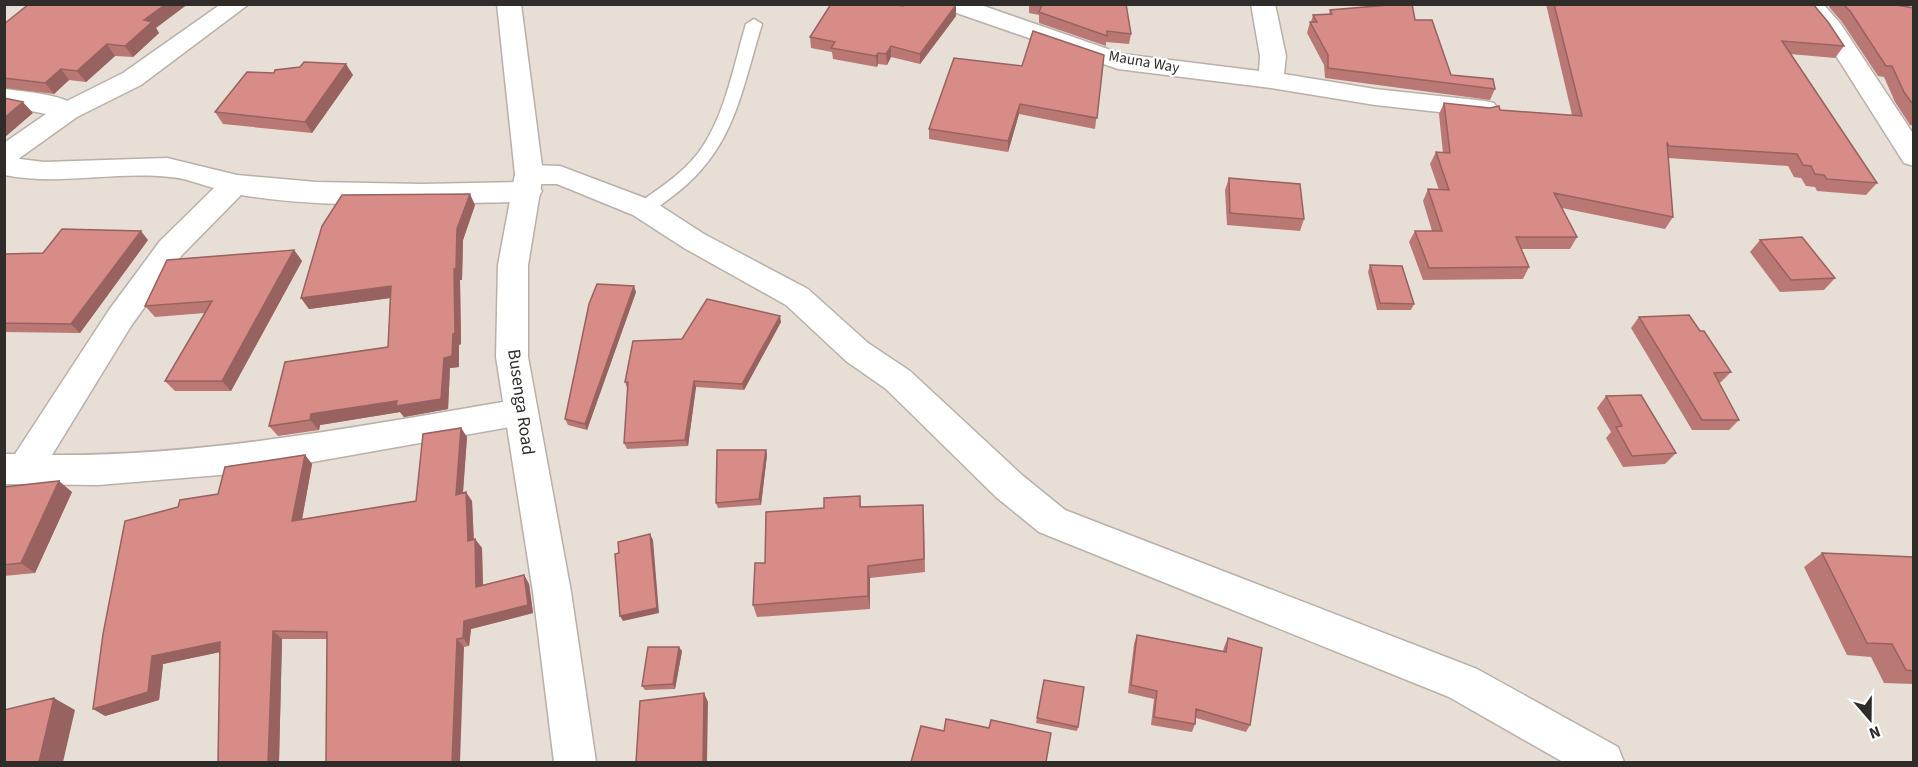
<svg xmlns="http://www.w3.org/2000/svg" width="1918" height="767" viewBox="0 0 1918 767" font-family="'Source Sans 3',sans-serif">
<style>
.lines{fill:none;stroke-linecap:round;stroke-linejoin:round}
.lane-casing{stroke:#b9b0a9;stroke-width:3}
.street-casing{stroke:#b9b0a9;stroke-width:3}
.secondary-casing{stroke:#b9b0a9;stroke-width:3}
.lane{fill:#fff;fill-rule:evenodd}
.street{fill:#fff;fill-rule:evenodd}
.secondary{fill:#fff;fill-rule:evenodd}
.wall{fill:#ba7875}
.shaded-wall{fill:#97625f}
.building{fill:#d88c88;stroke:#97625f;stroke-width:1.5}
.labels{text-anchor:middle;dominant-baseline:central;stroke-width:4.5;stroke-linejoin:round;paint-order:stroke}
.far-street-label{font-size:15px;fill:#2f2c29;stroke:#fff}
.street-label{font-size:18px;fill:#2f2c29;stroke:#fff}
</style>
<rect width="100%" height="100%" fill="#e7ded6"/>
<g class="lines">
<defs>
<path id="lane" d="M754,19l8,5c-22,72 -28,128 -93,175 -10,7 -20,17 -32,13l-3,-4 3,-4c23,-16 50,-33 66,-58 23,-35 31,-82 43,-122z"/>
<path id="street" d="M941,4h37l144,50 137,17 1,-15 -9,-52h24l11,52 -2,18 91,15 110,12 9,2 4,6 -4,6 -9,2 -110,-12 -104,-17 -153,-19 -173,-60z
M1798,4h25l17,19 74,112v31l-10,-3 -83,-131z
M4,89c20,3 66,5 77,22l-4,6c-12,3 -56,-9 -73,-12z
M4,157l40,5 123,-4 70,17 79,7 106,2 101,-2 -8,-8 4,-7 10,-2 31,1 93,35 51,33 104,55 60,54 42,28 112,104 43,35 412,159 141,78 6,15h-61l-114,-65 -410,-165 -43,-35 -110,-108 -40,-28 -60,-56 -102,-57 -51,-33 -76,-31h-21l6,7 -4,7c-23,6 -49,4 -73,5 -74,2 -151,4 -224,-8l-59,60 -51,71 -79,129c159,1 314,-30 469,-56l12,4 5,10 -5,10 -277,49 -158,13 -94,-1v-30h11l94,-144 51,-69 54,-53c-15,-4 -29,-10 -44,-11 -56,-6 -110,9 -166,-2z"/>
<path id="secondary" d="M221,4h28l-108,81 -64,32 -63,45 -10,3v-22l55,-38 64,-32z
M497,4h24l22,170 -15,91v92l43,235 25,170h-42l-21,-170 -37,-235 2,-92 17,-91z"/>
</defs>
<!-- lane casing -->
<use href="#lane" class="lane-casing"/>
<!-- street casing -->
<use href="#street" class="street-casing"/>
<!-- secondary casing -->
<use href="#secondary" class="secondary-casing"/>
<!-- lane -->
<use href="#lane" class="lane"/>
<!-- street -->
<use href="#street" class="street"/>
<!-- secondary -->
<use href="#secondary" class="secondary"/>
</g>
<!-- wall -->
<path class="wall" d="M1029,4h97l5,30 -2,10 -23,-2v4l-67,-23v-8l-10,-2z
M1546,4h267l31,42 -9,12 -45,-4 87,129 -11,12 -49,-4 -2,-4 -9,-1 -5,-8 -7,-1 -6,-11 -120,-8 5,59 -8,12 -103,-21 15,29 -7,12h-49l8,18 -6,12 -100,1 -14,-38 6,-11h17l-9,-30 5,-12 11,1 -9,-26 6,-12 7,1 -4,-39 5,-11 56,7 72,5z
M1831,4h59l24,4v118l-4,-1 -15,-23 -11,-25 -6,-1 -36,-54 -13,-15z
M956,5v11l-36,48 -29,-7 -4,8 -9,-1 -1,3 -44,-8 -1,-7 -21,-4 -1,-11 93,-31z
M1330,10l85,10 36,55 44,14 -5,11 -165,-22 -1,-13 -17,-32 3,-11h1l2,-7 16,-1z
M4,24l152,4 3,5 -26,24 -18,-1 -29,26 -17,-2 -15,14 -50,-6z
M1104,55l-9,74 -76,-15 -11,38 -79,-13v-10l93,-63z
M274,73l79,2 -41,58 -89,-9 -8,-12z
M1229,178l75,41 -4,12 -73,-6 -2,-35z
M475,205l-12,35 -1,40h-2l1,64 -2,1v22l-9,1 -2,41 -44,8 -4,-5 -80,13 -1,5 -41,6 -9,-10 119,-79 2,-49 -81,11 -8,-11z
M148,240l-68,93 -76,-1v-78l39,-1z
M1760,240l75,38 -11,12 -44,2 -30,-40z
M294,250l8,11 -71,130h-56l-10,-10 40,-68 -50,4 -10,-11z
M1370,265l44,39 -3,6h-34l-9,-38z
M636,292l-49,138 -19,-5 -3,-6z
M1639,317l61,14 31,41 -10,10 -2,1 20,37 -10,10h-37l-61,-102z
M781,322l-37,68 -48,-3 -8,59 -61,3 -3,-6 4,-55h-1l-2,-6 57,-43z
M1606,396l70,57 -11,11 -42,3 -17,-29 5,-6 -14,-24z
M461,428l6,9 -4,56 9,8 2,39 1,-1 7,9 1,37 41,-10 5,9 4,29 -62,16 -2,17 -5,1 -137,-8h-45l-3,123h-61l2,-110 -57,12 -4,36 -54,16 73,-209 40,-13 87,-39 7,9 -10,56 114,-19z
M766,450l1,5 -6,50 -43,3 -2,-5z
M4,487l68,5 -37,81 -31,3z
M860,496l1,10 63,12 1,54 -55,6v31l-113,8 -4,-12 12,-42 59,-55z
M1822,553l92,4v127l-30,-1 -13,-26 -24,-2 -43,-88z
M1137,635l86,16 1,-4 4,-9 22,87 -4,7 -50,-14 -1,6 -3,8 -41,-7 3,-26 -26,-6 6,-49z
M682,651l-7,38 -30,1 -3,-4z
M1044,680l34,47 -1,4 -41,-8z"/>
<!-- shaded-wall -->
<path class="shaded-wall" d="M166,4h22l-32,24 3,5 -26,24 -8,-11 19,-26z
M956,5v11l-36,48v-10z
M107,44l8,12 -29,26 -9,-11z
M891,46v11l-4,8 -1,-11z
M878,53v11l-1,3 -1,-11z
M346,64l7,11 -41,58 -7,-11z
M61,69l8,11 -15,14 -9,-11z
M23,102l10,11 -29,25v-20z
M1020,104l-1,10 -11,38v-11z
M470,194l5,11 -12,35 -1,40h-2l1,64 -2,1v22l-9,1 -2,41 -44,8 -4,-5 -80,13 -1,5 -9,-10 1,-6 133,-56 10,-89 3,-40z
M141,231l7,9 -68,93 -9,-9z
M294,250l8,11 -71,130 -9,-10z
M391,286l7,11 -89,12 -8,-11z
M634,286l2,6 -49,138 -2,-6z
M780,316l1,6 -37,68 -2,-6z
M694,381l2,6 -8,59 -3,-6z
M461,428l6,9 -5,67 -6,-9z
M766,450l1,5 -6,50 -2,-6z
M305,455l7,9 -12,66 -8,-9z
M59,481l13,11 -37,81 -14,-10z
M466,492l6,9 2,49 -6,-9z
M650,534l3,6 6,73 -36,8 -3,-5z
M475,539l7,9 1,47 -7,-8z
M868,566l2,12v31l-2,-13z
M524,575l5,9 4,29 -62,16 -2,17 -6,-8 1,-17z
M273,631l9,8 -3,123h-11z
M457,639l7,8 -4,115h-8z
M220,642l10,8 -67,14 -4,36 -54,16 -12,-7 59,-53z
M679,647l3,4 -7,38 -2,-5z
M704,693l4,9 -1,60h-4z
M54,698l21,12 -12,52h-24z"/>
<!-- building -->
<path class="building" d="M29,4h137l-22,16 8,2 -27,24 -18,-2 -30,27 -16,-2 -16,14 -41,-5v-54z
M831,4h62l10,2 1,-2 52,1 -36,49 -29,-8 -5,8 -8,-1 -2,3 -45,-8 4,-6 -25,-5z
M1037,4h89l5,30 -24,-3v5l-68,-24 3,-7z
M1400,4h12l3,16h17l19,55 42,4 2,10 -167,-21v-13l-18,-33h7l-4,-7 19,-1 -2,-4z
M1554,4h259l15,18 16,24 -62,-5 95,142 -50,-4 -3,-4 -9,-1 -4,-8 -8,-1 -6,-11 -128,-8 -2,-4 6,75 -119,-24 23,44h-61l13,30 -100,1 -14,-37h27l-14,-42 21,1 -13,-38 14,1 -6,-50 46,5 9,-2 1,4 82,6z
M1843,4h47l24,4v98l-10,-14 -12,-26h-6l-36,-55z
M1033,31l71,24 -7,63 -77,-14 -12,37 -79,-12 25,-71 68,8z
M304,62l42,2 -41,58 -90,-10 32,-40 27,1 1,-3 25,-3z
M4,98l19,4 -19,16z
M1229,178l71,6 4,35 -74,-6z
M470,194l-13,35 -1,40h-2l1,64 -2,1 -1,22 -8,2 -3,41 -45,7 1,-5 -86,13 -1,6 -41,6 16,-64 103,-15 3,-61 -90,12 21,-72 20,-31z
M62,229l79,2 -70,93 -67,-1v-69l39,-1z
M1802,237l33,41 -44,2 -31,-40z
M294,250l-72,131h-57l47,-80 -67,5 22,-46z
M1370,265l32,1 12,38 -34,-1z
M597,284l37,2 -49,138 -20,-5 24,-115z
M707,299l73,17 -38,68 -48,-3 -9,59 -61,3 4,-61h-3l8,-41 49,-2z
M1689,315l11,16h4l27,41 -17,1 25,47h-37l-63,-103z
M1641,395l35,58 -44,3 -16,-29 6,-1 -16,-30z
M461,428l-5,67 10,-3 2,49 7,-2 1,48 48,-12 4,30 -64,16 -1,17 -6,1 -5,123h-126l1,-130 -54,-1 -5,131h-50l2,-120 -68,14 -4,36 -55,17 10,-75 22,-113 53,-14 2,-7 38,-6 7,-27 80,-12 -13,66 124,-20 7,-67z
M717,450h49l-7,49 -43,4z
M59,481l-38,82 -17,2v-78z
M860,496v11l63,-2 1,54 -56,7v30l-115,9 2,-42h10l1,-51 58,-4v-10z
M650,534l7,74 -37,8 -5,-62 4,-1 -1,-11z
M1822,553l92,4v114l-8,-1 -14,-26 -25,-1z
M1137,635l89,17 2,-14 34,10 -12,77 -54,-16 -1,15 -41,-7 3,-26 -26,-6z
M648,647h31l-6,37 -31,2z
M1044,680l40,7 -6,40 -41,-9z
M704,693l-1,69h-67l4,-61z
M54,698l-15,64h-35v-52z
M946,719l43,9 2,-8 60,13 -5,29h-135l10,-36 23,5z"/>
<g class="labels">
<!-- far-street labels -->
<g class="far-street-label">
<text transform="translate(1144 62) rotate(10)">Mauna Way</text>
</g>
<!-- street labels -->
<g class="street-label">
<text transform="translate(521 402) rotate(82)">Busenga Road</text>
</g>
</g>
<!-- border -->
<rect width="1918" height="767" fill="none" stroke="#2f2c29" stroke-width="12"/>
<!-- north arrow -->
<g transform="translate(1870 719) rotate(160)" stroke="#ffffff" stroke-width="4.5" paint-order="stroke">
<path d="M0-4.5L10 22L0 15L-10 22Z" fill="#2f2c29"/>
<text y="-9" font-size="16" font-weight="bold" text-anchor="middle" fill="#2f2c29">N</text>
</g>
</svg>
